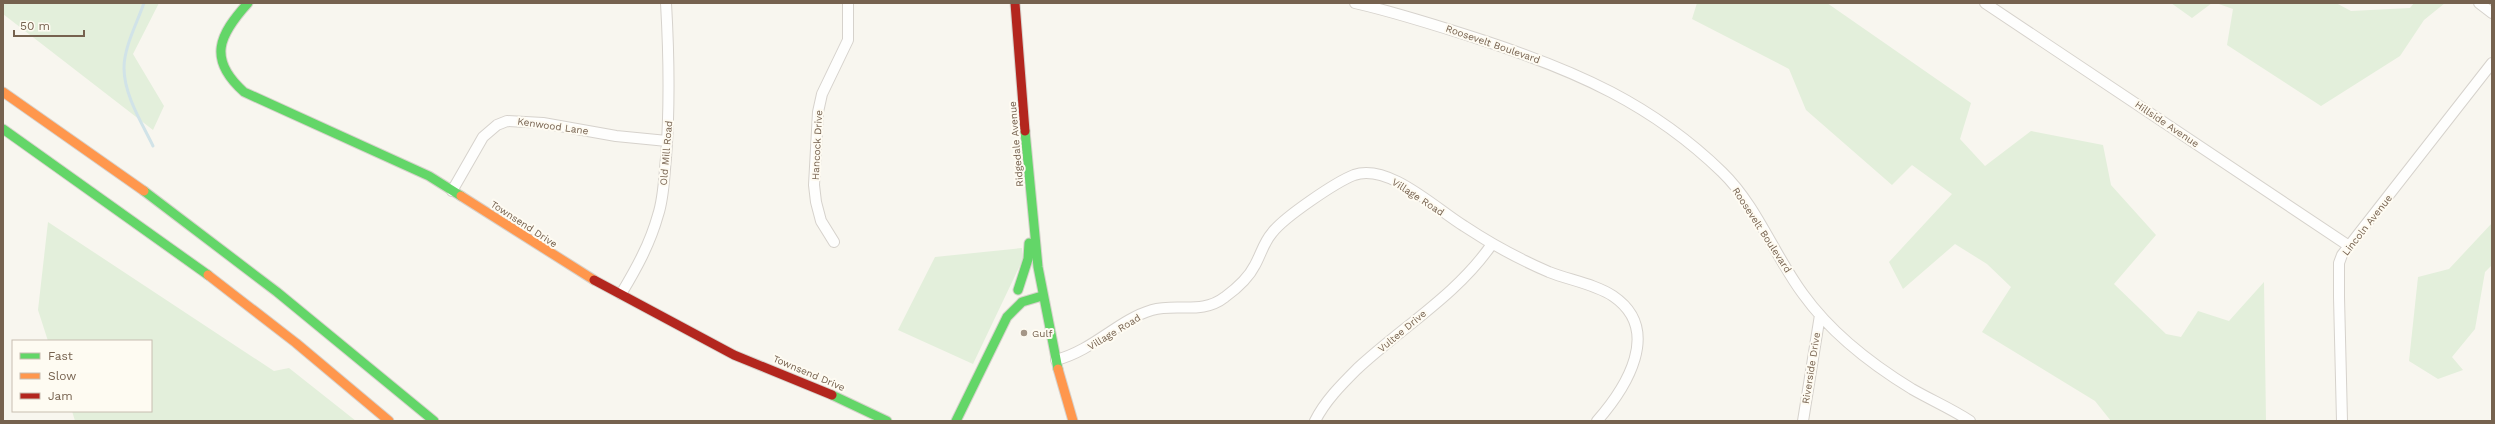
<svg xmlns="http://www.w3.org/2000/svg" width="2495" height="424" viewBox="0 0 2495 424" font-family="'Work Sans',sans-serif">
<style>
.green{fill:#e3efdb}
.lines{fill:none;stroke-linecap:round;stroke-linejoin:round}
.stream{stroke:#d1e3e8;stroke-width:3}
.street-casing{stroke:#d6d2cc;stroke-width:12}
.fast-casing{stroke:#d7d2cc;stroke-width:11}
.slow-casing{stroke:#d7d2cc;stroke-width:11}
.jam-casing{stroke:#d7d2cc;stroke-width:11}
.street{stroke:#fefefd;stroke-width:10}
.fast{stroke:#63d668;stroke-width:9}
.slow{stroke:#ff974d;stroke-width:9}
.jam{stroke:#b3261e;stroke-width:9}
.poi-dot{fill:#a49687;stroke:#fefbf2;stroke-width:1.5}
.labels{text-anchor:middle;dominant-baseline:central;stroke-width:4;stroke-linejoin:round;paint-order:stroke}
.street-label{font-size:10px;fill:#76624f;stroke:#fefbf2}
.poi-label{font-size:10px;fill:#76624f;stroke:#fefbf2;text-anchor:start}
</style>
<rect width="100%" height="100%" fill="#f8f6ef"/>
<!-- green -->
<path class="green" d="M3,3h156l-26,51 31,52 -11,24 -150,-116z
M1697,3h130l144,100 -11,36 25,27 46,-35 72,14 8,40 45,50 -42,49 52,50 15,3 17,-26 31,10 35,-39 2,139h-155l-16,-20 -113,-69 29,-45 -24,-23 -32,-20 -52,45 -14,-27 63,-68 -40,-29 -20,20 -86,-75 -17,-41 -97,-50z
M2171,3h41l-20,15z
M2216,3h120l15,8 59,-3 4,-5h31l-21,17 -24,36 -79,50 -94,-61 6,-36z
M48,222l226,149 15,-3 67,53h-281l-3,-10h79v-70h-103l-10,-31z
M2492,223v42l-7,7 -10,57 -23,28 11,13 -25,9 -29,-18 9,-84 31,-8z
M1022,248l1,11 -50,105 -75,-34 37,-73z"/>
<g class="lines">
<!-- stream -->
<path class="stream" d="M144,3c-7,20 -20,44 -20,65 0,27 18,55 29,78"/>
<defs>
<path id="street" d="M1355,3c44,10 87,24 130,38 91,30 167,63 237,131 35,34 52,83 81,122 28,39 68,70 109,95 19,11 40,20 58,32
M1985,3l364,243
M2479,3l13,10
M452,191l31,-54 14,-12 10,-4 36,2 73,13 51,5
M834,242l-13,-21 -5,-19 -2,-17 4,-73 4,-18 26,-54v-37
M621,294c15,-25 29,-50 37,-79 6,-18 6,-38 8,-57 4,-53 3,-103 0,-155
M1056,360c38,-10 62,-40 96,-50 25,-7 50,5 73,-13 11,-8 24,-20 30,-32 6,-11 9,-23 17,-32 12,-16 64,-51 82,-58 35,-12 82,34 110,51 27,18 55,33 85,46 20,8 46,12 64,24 50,34 13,92 -16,125
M1315,421c10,-20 26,-36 42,-52 45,-42 100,-74 135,-125
M1803,421l17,-106
M2342,421l-3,-124v-34l3,-8 150,-192"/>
<path id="fast" d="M248,3c-29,32 -41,56 -4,89l185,84 32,20
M3,129l205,146
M1025,131l13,136 20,102
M144,191l133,101 157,129
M1018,290l10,-31 1,-16
M832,395l55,26
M956,421l51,-104 15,-15 20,-6"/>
<path id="slow" d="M3,92l141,99
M461,196l133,84
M208,275l88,68 93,78
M1058,369l15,52"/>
<path id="jam" d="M1015,3l10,128
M594,280l140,75 98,40"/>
</defs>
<!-- street casing -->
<use href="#street" class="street-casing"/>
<!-- fast casing -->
<use href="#fast" class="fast-casing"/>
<!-- slow casing -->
<use href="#slow" class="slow-casing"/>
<!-- jam casing -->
<use href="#jam" class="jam-casing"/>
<!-- street -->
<use href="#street" class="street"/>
<!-- fast -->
<use href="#fast" class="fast"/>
<!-- slow -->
<use href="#slow" class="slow"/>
<!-- jam -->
<use href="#jam" class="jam"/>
</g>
<!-- markers -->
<circle class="poi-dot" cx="1024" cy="333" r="4"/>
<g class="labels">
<!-- street labels -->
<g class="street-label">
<text transform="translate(1493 44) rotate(19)">Roosevelt Boulevard</text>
<text transform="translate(2167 124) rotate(34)">Hillside Avenue</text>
<text transform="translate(553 126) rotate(8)">Kenwood Lane</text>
<text transform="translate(1016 144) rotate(-95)">Ridgedale Avenue</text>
<text transform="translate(817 145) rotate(-87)">Hancock Drive</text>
<text transform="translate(666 153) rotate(-85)">Old Mill Road</text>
<text transform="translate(1418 197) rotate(33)">Village Road</text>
<text transform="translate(524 224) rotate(33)">Townsend Drive</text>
<text transform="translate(2367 225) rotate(-52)">Lincoln Avenue</text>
<text transform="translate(1762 230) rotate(57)">Roosevelt Boulevard</text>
<text transform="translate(1402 331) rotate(-40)">Vultee Drive</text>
<text transform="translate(1114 332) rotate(-31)">Village Road</text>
<text transform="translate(1811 368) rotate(-81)">Riverside Drive</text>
<text transform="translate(809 373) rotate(23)">Townsend Drive</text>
</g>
<!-- poi labels -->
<g class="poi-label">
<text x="1032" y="333">Gulf</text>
</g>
</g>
<!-- border -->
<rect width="2495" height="424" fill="none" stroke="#76624f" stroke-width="8"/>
<!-- legend -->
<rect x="12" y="340" width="140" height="72" fill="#fefbf2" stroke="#c8beb1"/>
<rect x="20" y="353" width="20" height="6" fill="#63d668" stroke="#c8beb1"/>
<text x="48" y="360" font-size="12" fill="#76624f">Fast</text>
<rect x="20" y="373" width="20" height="6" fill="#ff974d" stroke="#c8beb1"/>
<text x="48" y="380" font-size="12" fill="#76624f">Slow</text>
<rect x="20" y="393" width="20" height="6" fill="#b3261e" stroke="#c8beb1"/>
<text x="48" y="400" font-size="12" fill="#76624f">Jam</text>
<!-- scale -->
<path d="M14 30v6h70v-6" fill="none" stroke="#76624f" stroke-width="2"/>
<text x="20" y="30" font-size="12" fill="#76624f" stroke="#fefbf2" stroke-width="3" paint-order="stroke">50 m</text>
</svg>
